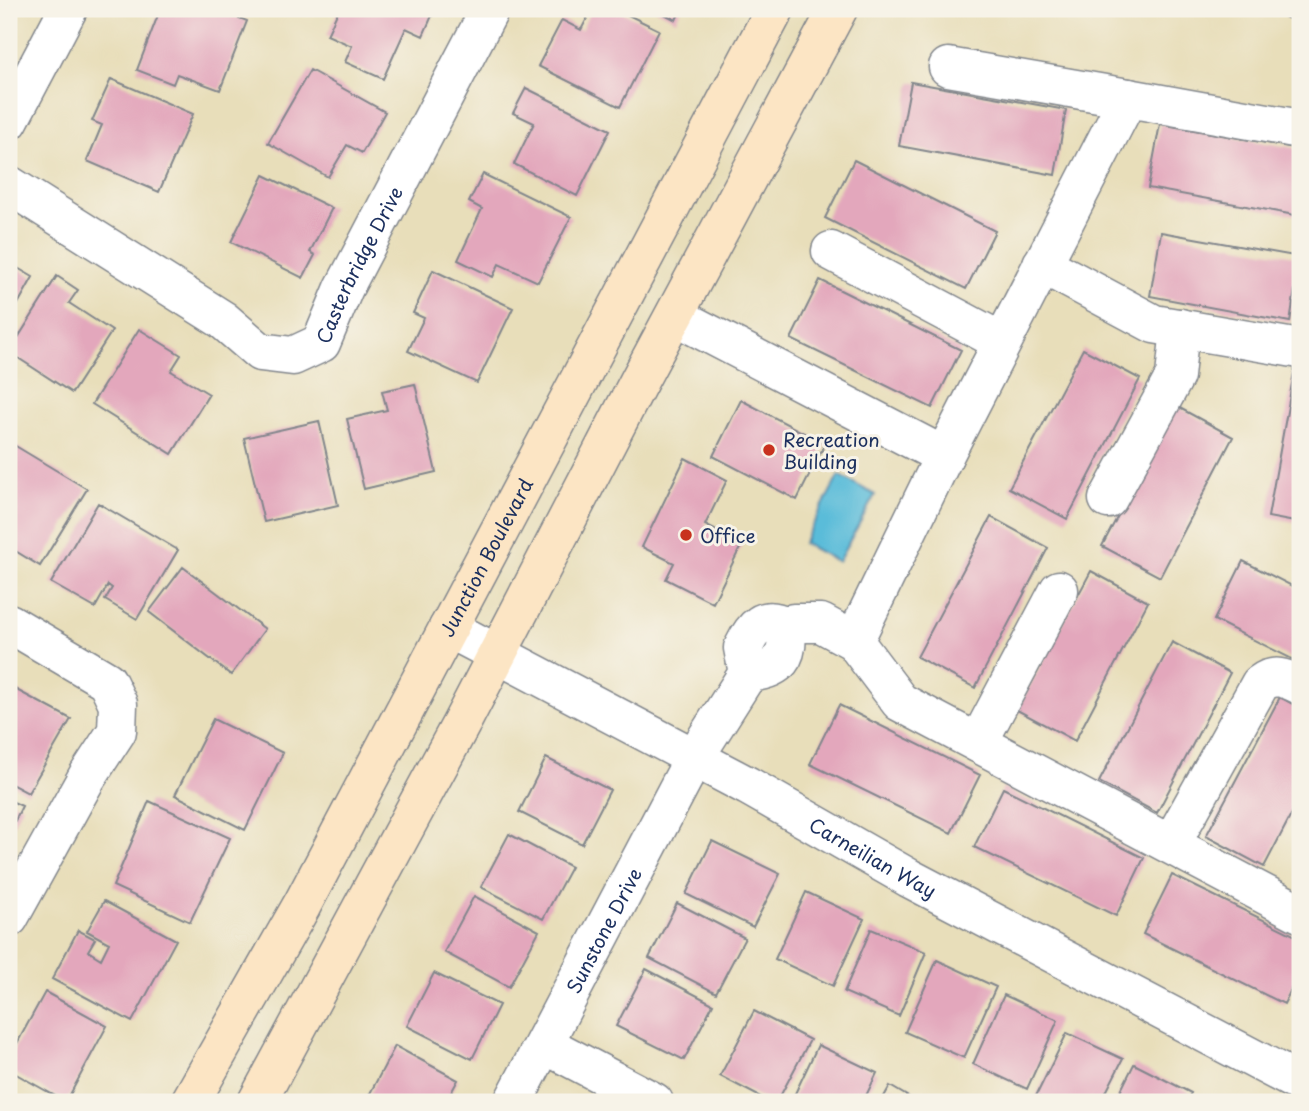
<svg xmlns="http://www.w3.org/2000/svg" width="1309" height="1111" viewBox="0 0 1309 1111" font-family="'Playpen Sans',sans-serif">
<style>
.water{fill:#5abcd9;stroke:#3a769c;stroke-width:2}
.building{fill:#e3a7bc}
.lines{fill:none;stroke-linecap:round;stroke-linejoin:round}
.service-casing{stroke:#82868c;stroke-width:22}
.minor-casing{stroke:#82868c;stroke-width:41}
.secondary-casing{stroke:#82868c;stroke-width:41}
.service{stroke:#fff;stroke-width:19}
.minor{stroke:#fff;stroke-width:38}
.secondary{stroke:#fce5c4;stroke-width:38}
.poi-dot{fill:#c8321e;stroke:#f7f3e8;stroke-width:2.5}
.labels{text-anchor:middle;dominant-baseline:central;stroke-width:6;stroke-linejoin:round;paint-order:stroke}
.street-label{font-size:19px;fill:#1b2f5e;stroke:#f7f3e8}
.poi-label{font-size:19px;fill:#1b2f5e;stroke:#f7f3e8;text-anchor:start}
</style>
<rect width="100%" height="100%" fill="#f7f3e8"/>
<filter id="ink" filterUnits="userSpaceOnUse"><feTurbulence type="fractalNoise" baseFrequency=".0143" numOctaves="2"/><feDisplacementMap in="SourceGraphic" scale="14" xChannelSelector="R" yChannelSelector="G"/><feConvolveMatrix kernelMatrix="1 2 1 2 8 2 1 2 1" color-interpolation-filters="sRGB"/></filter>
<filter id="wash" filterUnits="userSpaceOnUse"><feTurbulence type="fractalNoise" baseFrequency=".00686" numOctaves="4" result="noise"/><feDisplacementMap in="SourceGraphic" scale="28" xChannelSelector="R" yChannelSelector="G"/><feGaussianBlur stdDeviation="1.57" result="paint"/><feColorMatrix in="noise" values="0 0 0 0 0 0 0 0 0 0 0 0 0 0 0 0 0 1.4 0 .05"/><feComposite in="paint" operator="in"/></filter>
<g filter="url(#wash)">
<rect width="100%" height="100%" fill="#e8deba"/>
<!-- water -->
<path class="water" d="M839,475l36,20 -37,67 -35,-19z"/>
<g id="blocks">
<!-- building -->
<path class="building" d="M152,9h65l30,12 -27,69 -43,-16 -4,10 -36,-14 21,-55 -7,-3z
M339,9h96l-12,27 -17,-8 -23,51 -38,-17 7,-16 -25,-11z
M592,9h24l43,21 -39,77 -82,-41 24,-46 19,10z
M655,9h26l-5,11z
M310,70l75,42 -23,41 -15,-8 -19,32 -60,-34z
M111,79l82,35 -34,78 -72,-31 15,-36 -10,-4z
M911,82l155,28 -11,65 -156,-29z
M526,88l84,42 -33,66 -63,-32 20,-41 -21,-10z
M1160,124l140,25v67l-152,-28z
M854,160l141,71 -29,58 -141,-71z
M483,174l88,43 -33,65 -39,-18 -6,13 -35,-17 24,-51 -13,-7z
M264,175l68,33 -22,44 5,3 -12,23 -72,-36z
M1161,232l139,25 -10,65 -140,-26z
M9,263l24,14 -24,43z
M433,270l80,38 -36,75 -69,-32 16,-33 -11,-5z
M57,276l21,14 -9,13 43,28 -40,62 -63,-41z
M820,280l141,70 -29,58 -141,-69z
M139,329l42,26 -10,16 38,23 -37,60 -80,-50z
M1083,349l57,30 -73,140 -58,-31z
M1295,367l5,1v155l-32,-6z
M415,384l21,88 -72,17 -17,-70 40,-9 -5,-19z
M741,400l84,44 -28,56 -84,-44z
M1176,406l57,31 -73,140 -58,-31z
M319,421l19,84 -74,17 -20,-84z
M14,445l73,44 -47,77 -31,-19v-94z
M685,458l42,22 -22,45 37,19 -29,59 -47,-24 8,-16 -32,-16z
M98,503l80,47 -41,69 -32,-19 7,-12 -4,-3 -13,23 -44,-25z
M991,517l57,31 -73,140 -58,-31z
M1243,561l57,29v73l-86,-43z
M183,567l82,62 -34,46 -82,-63z
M1091,571l57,31 -73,139 -58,-31z
M1172,642l58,31 -73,140 -58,-31z
M9,686l62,33 -43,74 -19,-10z
M1280,697l20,11v90l-36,69 -58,-31z
M839,705l141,70 -29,58 -141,-69z
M213,719l70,34 -38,77 -70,-35z
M546,758l64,32 -28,54 -63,-32z
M1003,788l141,70 -28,58 -142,-69z
M9,800l13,6 -13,27z
M149,801l81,37 -40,84 -77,-36z
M509,834l62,33 -28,52 -62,-32z
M712,841l68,33 -27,53 -67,-33z
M1172,875l128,63v33l-16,33 -141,-70z
M806,892l58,27 -31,67 -58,-27z
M474,896l65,35 -30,56 -65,-35z
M104,901l72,39 -44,82 -80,-43 26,-49 17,9 -7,12 13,8 8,-16 -22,-12z
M677,903l68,35 -29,55 -67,-35z
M871,929l55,23 -27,64 -55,-24z
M937,960l59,27 -32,71 -59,-26z
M646,969l67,35 -29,56 -68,-34z
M434,973l65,32 -27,54 -65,-33z
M45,992l62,34 -41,76 -57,-32v-12z
M1004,995l54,25 -31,69 -54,-25z
M754,1011l56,29 -33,62h-7l-50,-26z
M1067,1033l56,26 -22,43h-51l-14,-6z
M818,1045l59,28 -14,29h-72z
M395,1046l63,34 -12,22 -80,-1z
M1134,1064l57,29 -5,9h-71z
M890,1086l27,16h-36z"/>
</g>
</g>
<g filter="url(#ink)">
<use href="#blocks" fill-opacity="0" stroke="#82868c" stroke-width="2"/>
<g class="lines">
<defs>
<path id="service" d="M1291,9l9,1"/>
<g id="minor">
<path d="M948,67l180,31"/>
<path d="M9,121l59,-112"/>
<path id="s1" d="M9,185l214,135 37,32 33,4 28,-13 23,-55 146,-279"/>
<path d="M831,251l171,91"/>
<path d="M1042,264l112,60 146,25"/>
<path d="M675,316l269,140"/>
<path d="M1108,499l67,-123 5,-48"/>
<path d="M9,623l98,58 11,23 -1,27 -30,46 -78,141"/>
<path id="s2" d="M448,628l300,158 161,92 391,205"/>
<path d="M854,641l90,-185 184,-358 172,31"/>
<path d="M748,673c32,-3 42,-15 38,-47"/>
<path d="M978,743l81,-153"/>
<path d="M1171,844l89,-160c14,-11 25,-6 40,1"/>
<path d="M544,1044l110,58"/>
<path id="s3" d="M513,1102l181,-344 54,-85 -5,-25c10,-21 20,-34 43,-22l7,-3h28l33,18 46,61 400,211"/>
</g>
<g id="secondary">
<path id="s4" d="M190,1102l112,-197 473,-896"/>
<path d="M257,1102l204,-378 179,-345 198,-370"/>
</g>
</defs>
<!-- service casing -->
<use href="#service" class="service-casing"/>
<!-- minor casing -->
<use href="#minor" class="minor-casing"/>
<!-- secondary casing -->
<use href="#secondary" class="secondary-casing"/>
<!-- service -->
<use href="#service" class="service"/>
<!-- minor -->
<use href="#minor" class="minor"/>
<!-- secondary -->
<use href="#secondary" class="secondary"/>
</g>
</g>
<!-- markers -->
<g class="poi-dot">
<circle cx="769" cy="450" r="7"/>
<circle cx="686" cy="535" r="7"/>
</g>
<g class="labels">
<!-- street labels -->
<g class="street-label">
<text stroke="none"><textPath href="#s1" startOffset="453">Casterbridge Drive</textPath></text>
<text stroke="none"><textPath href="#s4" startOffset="620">Junction Boulevard</textPath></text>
<text stroke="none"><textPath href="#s2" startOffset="483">Carneilian Way</textPath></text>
<text stroke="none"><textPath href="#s3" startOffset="194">Sunstone Drive</textPath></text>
</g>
<!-- poi labels -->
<g class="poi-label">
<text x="783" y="439">Recreation<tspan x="783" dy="22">Building</tspan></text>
<text x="700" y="535">Office</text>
</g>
</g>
<!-- margin -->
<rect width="1309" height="1111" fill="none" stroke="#f7f3e8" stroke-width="35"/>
</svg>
